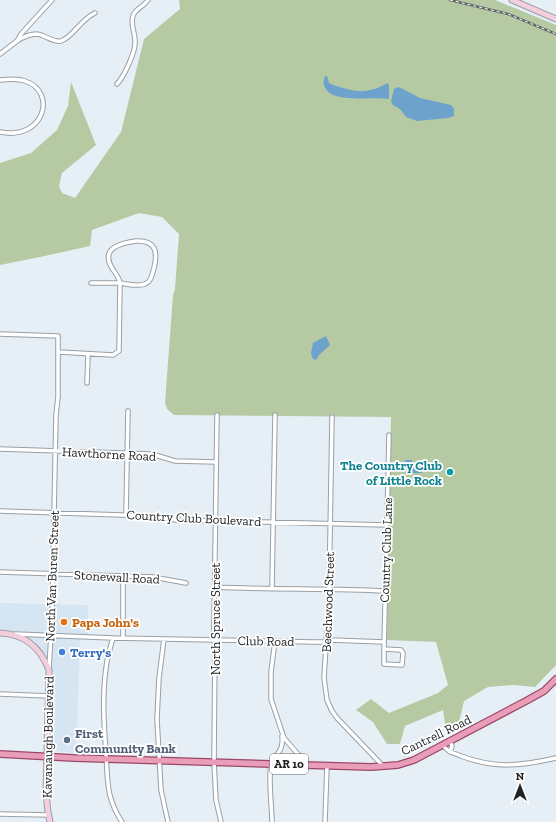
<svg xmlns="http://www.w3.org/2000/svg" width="556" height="822" viewBox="0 0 556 822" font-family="'Zilla Slab',serif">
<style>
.built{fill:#d6e5f2}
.green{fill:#b5caa3}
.water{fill:#6da2cc}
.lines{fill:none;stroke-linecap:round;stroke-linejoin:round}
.street-casing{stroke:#98a0a7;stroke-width:5.5}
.secondary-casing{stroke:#98a0a7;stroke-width:7}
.primary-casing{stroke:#994867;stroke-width:8}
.street{stroke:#fff;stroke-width:3.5}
.secondary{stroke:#f4cedc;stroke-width:5}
.primary{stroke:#e99db9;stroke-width:5.5}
.rail-casing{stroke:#62676b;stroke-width:2.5}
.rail{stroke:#fff;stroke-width:1;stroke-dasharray:3;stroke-linecap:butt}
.culture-dot{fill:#0f9aa8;stroke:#fff;stroke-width:1.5}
.food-dot{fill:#e8710a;stroke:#fff;stroke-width:1.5}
.shop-dot{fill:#3f7fe0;stroke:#fff;stroke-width:1.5}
.service-dot{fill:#5c6f8a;stroke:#fff;stroke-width:1.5}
.labels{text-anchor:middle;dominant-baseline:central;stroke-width:3.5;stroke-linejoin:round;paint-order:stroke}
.shield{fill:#fff;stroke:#636566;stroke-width:1}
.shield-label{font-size:12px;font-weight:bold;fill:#202325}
.street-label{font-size:13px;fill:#202325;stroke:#fff}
.culture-label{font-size:13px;font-weight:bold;fill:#0d838f;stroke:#fff;text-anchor:end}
.food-label{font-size:13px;font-weight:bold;fill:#c56008;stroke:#fff;text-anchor:start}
.shop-label{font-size:13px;font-weight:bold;fill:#366cbe;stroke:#fff;text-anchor:start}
.service-label{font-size:13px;font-weight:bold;fill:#4e5e75;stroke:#fff;text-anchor:start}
</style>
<rect width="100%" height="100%" fill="#e6eff6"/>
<!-- built -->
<path class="built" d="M0,603l88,2v29h-7l-1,6 -4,113 -23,-2 -2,-3 1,-81 -10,-16 -7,-8 -9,-6 -14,-6 -12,-2z"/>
<!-- green -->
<path class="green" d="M179,0h316l61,25v640l-21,22 -21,-2 -26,2 -24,14 -6,25 -12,4 -3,-20 -38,16 -5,18h-13l-14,-22 -17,-12 15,-11 18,14 49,-20 10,-8 -12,-43 -49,-2 4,-223 -217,-2 -7,-6 -2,-6 8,-108 2,-6 4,-55 -17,-17 -23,-4 -47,17 -2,16 -50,11 -40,8v-102l31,-10 26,-23 11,-24 3,-24 25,63 -34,28 -3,13 3,7 13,5 46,-66 23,-93 36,-30z"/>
<!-- water -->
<path class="water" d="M325,76h2l2,7 4,2c24,7 32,10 55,-2l1,3v13c-16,-3 -55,5 -64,-11 -2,-4 -2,-8 0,-12z
M398,87l5,2 17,9 31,7 3,4v7l-6,2 -31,3 -11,-4 -6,-8 -7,-4 -2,-4 3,-12z
M326,336l4,9 -11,10 -3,5 -3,-1 -2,-6 2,-10z
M405,460h7v7l1,-1h9v7h-17z"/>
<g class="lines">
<defs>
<path id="street" d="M17,41c6,-4 13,-7 20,-7 8,1 17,9 24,7 12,-4 20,-22 34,-28
M0,54l17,-13 4,-7 31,-34
M0,80c8,-1 17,-2 25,1 33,11 19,60 -25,51
M117,84c7,-7 19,-33 18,-43 0,-8 -5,-18 -2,-25 2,-8 11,-9 15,-16
M136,241c20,-1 22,11 18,27 -2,6 -2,13 -9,16 -8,3 -17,0 -25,-1 -1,-6 -5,-10 -8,-15 -12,-20 9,-25 24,-27z
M0,334l58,2v61l-2,18 -4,201 -3,53
M59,352l54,3 6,-4 1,-68h-29
M87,354l1,2 -1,27
M217,415l-3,209v16l1,6 -1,116 2,38 5,22
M332,417l-3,180 -5,81 3,22 5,11 5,7 46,48
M0,449l152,5 23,7 41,1
M0,511l152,5 24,4 211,5
M126,515l2,-104
M0,572l153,5 33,6
M215,587c56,3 113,1 170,4
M272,589l3,-174
M15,634l98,4 199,4h13l6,-2 53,2
M113,638c-3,10 -6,20 -7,30 -4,28 -2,58 0,86 2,29 0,43 16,68
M123,638v-61
M164,639l-5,39 -2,41 4,71 7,32
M275,641l-4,31v27l13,39 19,22 3,4
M384,649l5,-214
M384,649l17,1 2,3 -1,12 -18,-1z
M0,694l49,2
M450,741l2,5 -2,6
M443,745c4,7 11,8 18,11 34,13 60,10 95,2
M0,814l49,1
M272,822c0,-15 -4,-44 -1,-57 3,-11 13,-12 11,-29
M325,822l2,-57"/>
<path id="secondary" d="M512,0l44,19
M0,633c25,1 40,14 49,37l-3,123 2,19 2,10"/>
<path id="primary" d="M0,754l74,4 297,9 27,-2 16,-5 112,-59 18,-10 12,-12"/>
</defs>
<!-- street casing -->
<use href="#street" class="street-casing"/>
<!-- secondary casing -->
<use href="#secondary" class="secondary-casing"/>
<!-- primary casing -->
<use href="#primary" class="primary-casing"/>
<!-- street -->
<use href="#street" class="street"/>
<!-- secondary -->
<use href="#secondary" class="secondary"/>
<!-- primary -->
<use href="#primary" class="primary"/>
<defs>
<path id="rail" d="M450,0l58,14 48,20"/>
</defs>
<!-- rail casing -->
<use href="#rail" class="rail-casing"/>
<!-- rail -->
<use href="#rail" class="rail"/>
</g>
<!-- markers -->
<circle class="culture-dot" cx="450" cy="472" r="4"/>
<circle class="food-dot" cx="64" cy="622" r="4"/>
<circle class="shop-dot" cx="62" cy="652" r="4"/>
<circle class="service-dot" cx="67" cy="740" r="4"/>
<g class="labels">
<!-- shield labels -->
<rect class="shield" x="270" y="754" width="38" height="20" rx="3"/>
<g class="shield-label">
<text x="289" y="764">AR 10</text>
</g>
<!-- street labels -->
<g class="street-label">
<text transform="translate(109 454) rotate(3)">Hawthorne Road</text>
<text transform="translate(194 518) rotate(3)">Country Club Boulevard</text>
<text transform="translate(386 550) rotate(-88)">Country Club Lane</text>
<text transform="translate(52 576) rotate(-88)">North Van Buren Street</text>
<text transform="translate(117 577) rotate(3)">Stonewall Road</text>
<text transform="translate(328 602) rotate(-88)">Beechwood Street</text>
<text transform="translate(215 619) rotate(-90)">North Spruce Street</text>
<text transform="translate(266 641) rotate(1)">Club Road</text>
<text transform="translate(436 735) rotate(-26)">Cantrell Road</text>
<text transform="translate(48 737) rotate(-89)">Kavanaugh Boulevard</text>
</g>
<!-- culture labels -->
<g class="culture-label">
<text x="442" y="465">The Country Club<tspan x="442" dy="15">of Little Rock</tspan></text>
</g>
<!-- food labels -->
<g class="food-label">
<text x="72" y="622">Papa John's</text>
</g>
<!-- shop labels -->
<g class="shop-label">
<text x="70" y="652">Terry's</text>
</g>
<!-- service labels -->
<g class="service-label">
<text x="75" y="733">First<tspan x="75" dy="15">Community Bank</tspan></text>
</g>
</g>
<!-- north arrow -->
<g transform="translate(520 786)" stroke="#ffffff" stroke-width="3" paint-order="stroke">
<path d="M0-3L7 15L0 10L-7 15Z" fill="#202325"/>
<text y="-6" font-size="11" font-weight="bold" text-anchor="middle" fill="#202325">N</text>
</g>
</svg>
